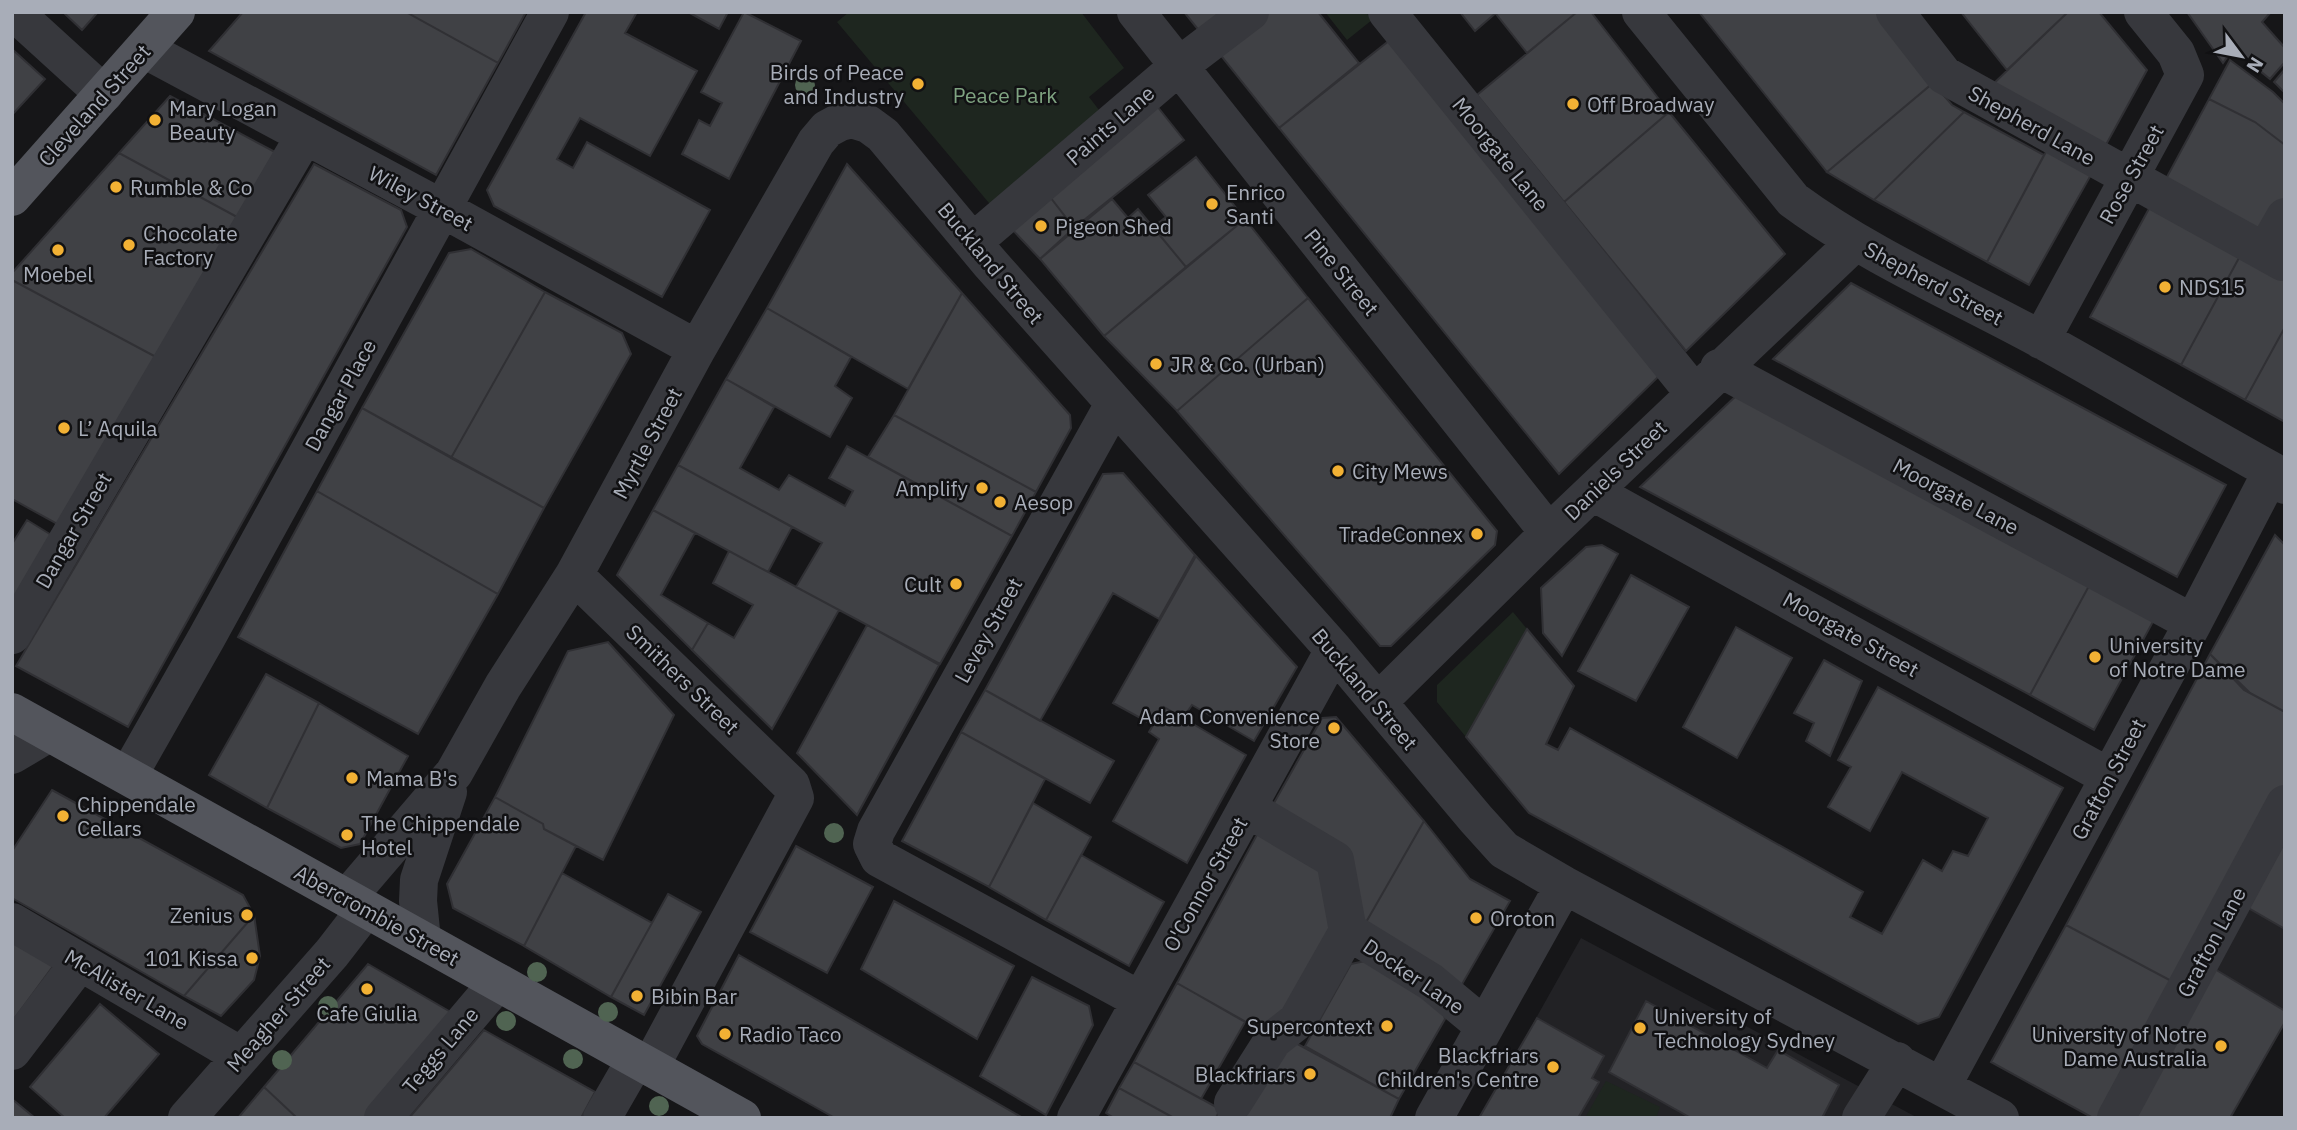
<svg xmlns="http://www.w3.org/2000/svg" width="2297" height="1130" viewBox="0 0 2297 1130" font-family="'IBM Plex Sans',sans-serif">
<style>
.built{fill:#222225}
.green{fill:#1e261f}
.building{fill:#404145;stroke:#303034;stroke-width:2}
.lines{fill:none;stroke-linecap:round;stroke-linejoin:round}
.minor{stroke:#37383d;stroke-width:38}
.major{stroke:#53555c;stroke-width:38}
.tree{fill:#506452}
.poi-dot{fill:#f2b134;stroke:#111113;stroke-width:2.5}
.labels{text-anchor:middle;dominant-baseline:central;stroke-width:5;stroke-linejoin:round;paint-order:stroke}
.poi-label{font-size:21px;fill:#a8adb8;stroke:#111113;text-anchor:start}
.park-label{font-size:21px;fill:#7fa381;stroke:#111113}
.street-label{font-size:21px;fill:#a8adb8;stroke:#111113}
</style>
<rect width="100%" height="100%" fill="#161618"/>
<!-- built -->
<path class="built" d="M2285,830v191l-155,97z
M1581,938l337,180h-438z"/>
<!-- green -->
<path class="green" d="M849,12h232l43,56 -35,29 17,22 -112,90 -157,-187z
M1325,12h41l6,8 -25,20z
M1513,612l14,17 -61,108 -29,-35v-17z
M1606,1081l54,26 -4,11h-71z"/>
<!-- building -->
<path class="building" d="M63,12h35l-16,18z
M243,12h163l92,51 -62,112 -227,-124z
M406,12h120l-28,51z
M586,12h51l-12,21 72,38 -47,85 -70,-38 -23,41 16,9 14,-26 123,68 -48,87 -168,-91 -7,-16z
M688,12h40l-9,17z
M744,12l57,29 -72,138 -47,-25 17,-34 11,6 12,-23 -21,-11z
M1184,12h55l-34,26z
M1267,12h51l41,51 -80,65 -61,-76z
M1460,12h37l-22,19z
M1498,12h79l-50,41 -31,-39z
M1577,12h14l78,100 -105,90 -87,-107z
M1699,12h178l56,71 -106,89z
M1961,12h107l-61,58z
M2068,12h31l48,58 -45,82 -114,-63z
M2187,12h84l-9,10 23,26v14l-15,17 -37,-30 -10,14z
M1390,40l270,335 -101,99 -280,-346z
M12,49l33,30 -33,36z
M2230,60l43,32 12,12v41l-30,-23 -46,-23z
M2285,69v24l-11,-11z
M1933,83l19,22 12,7 -90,88 -47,-28z
M170,96l105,56 -38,65 -118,-64z
M2209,99l46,23 30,23v53l-23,38 -101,-48z
M1153,101l31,39 -110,88 -27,-35z
M1669,112l116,142 -99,97 -122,-149z
M1964,112l80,43 -57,107 -113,-62z
M2047,150l45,23 -63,112 -42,-23z
M119,153l118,64 -81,140 -144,-77v-7z
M1196,157l49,62 -59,48 -33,-40 13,-10 -18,-22z
M314,164l87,46 6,17 -279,500 -112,-61z
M847,164l115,129 -54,96 -141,-81z
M1047,193l27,35 -34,31 -32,-34z
M1112,199l16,19 10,-9 48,58 -82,69 -64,-77z
M2151,205l89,51 -59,109 -91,-48z
M1245,219l63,79 -131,113 -73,-75z
M471,249l74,43 -94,166 -89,-50 87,-155z
M2240,256l45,23v48l-40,73 -64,-35z
M12,280l144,77 -97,168 -47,-26z
M1851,283l375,202 -49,92 -404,-218z
M545,292l77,41 9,21 -87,154 -93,-50z
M962,293l108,122 1,13 -35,64 -142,-77z
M1308,298l189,233 -2,14 -104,101h-11l-203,-235z
M767,308l84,49 -16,29 17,12 -22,39 -104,-58z
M2285,327v95l-40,-22z
M726,379l48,28 -34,61 39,22 10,-15 56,31 8,-15 -24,-13 18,-32 165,90 -72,128 -144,-77 26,-44 -144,-78z
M1738,394l352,190 -60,111 -390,-208z
M362,408l182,100 -46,86 -181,-103z
M894,415l142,77 -24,44 -144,-79z
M678,465l114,62 -24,45 -115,-62z
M1123,473l72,82 -36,64 -46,-26 -73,128 -55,-31 118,-216z
M317,491l181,103 -80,140 -180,-97z
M653,510l42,23 -34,62 47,28 -16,27 -75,-75z
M27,520l26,16 -41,70v-62z
M2275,535l10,10v167l-35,-19 -40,-39z
M1602,545l16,9 -56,102 -19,-23 -2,-45 45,-41z
M729,551l110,59 -67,119 -80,-79 16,-27 26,15 19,-33 -40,-22z
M1196,556l101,111 -43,74 -62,-36 -9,13 -19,-11 -11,18 -40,-22z
M1631,575l58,32 -53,94 -58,-30z
M2090,584l65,34 -61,112 -64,-35z
M867,625l72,40 -82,150 -60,-62z
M1736,627l56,31 -55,100 -54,-31z
M1527,629l47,57 -28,58 12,6 12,-22 293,164 -13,25 32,17 41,-74 19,11 11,-20 15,5 20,-38 -86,-46 -32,59 -42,-24 23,-40 -13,-7 40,-73 185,101 -124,229 -21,7 -389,-211 -63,-76z
M608,642l66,73 -71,145 -59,-31 -1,-5 -48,-27 73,-146z
M2210,654l34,36 41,22v72l-108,200 -111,-59z
M1824,660l38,21 -32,75 -24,-15 8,-18 -20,-10z
M266,674l53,29 -52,105 -58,-33z
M985,690l129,71 -24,42 -129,-71z
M319,703l89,53 -48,88 -19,4 -74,-40z
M1164,707l82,48 -59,108 -74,-42 46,-82 -10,-7z
M1336,717l88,104 -63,110 -12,-77 -79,-44 52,-92z
M961,732l84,47 -56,108 -87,-46z
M52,790l191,105 11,20 -70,81 -172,-98v-47z
M495,797l48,27 1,5 32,17 -52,100 -71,-38 -6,-24z
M1033,803l58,34 -45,83 -57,-33z
M1424,821l46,58 40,22 -49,85 -100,-55z
M1260,829l70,39 9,57 -51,92 -26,14 -85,-48z
M2285,833v96l-40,-23z
M796,846l77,41 -46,86 -77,-41z
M1081,855l83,47 -35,64 -83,-46z
M562,873l90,50 -41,74 -87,-51z
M668,894l33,18 -57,103 -33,-18z
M894,901l120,65 -37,73 -116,-70z
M254,915l6,41 -6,24 -33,36 -37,-20z
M2066,925l111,59 -72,134h-12l-102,-56z
M12,937l44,25 -44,60z
M739,955l284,163h-188l-133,-74 -5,-8z
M1365,961l76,43 4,15 -46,80 -94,-53 46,-82z
M368,964l86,50 -89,104h-68l-33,-31z
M2213,968l72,43v11l-55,96h-99z
M1032,977l57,29 4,19 -47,90 -66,-39z
M1177,983l68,39 -44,77 -67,-37z
M1646,1001l121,67 11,-18 61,35 -17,33h-131l-82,-46z
M100,1004l59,50 -55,64h-39l-35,-31z
M1537,1018l67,38 -12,22 7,4 -21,36h-99z
M484,1030l111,62 -14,26h-172z
M1292,1041l107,58 -9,19h-174l4,-9z
M1134,1062l86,47 -4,9h-42l-55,-30z
M264,1087l33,31h-59z
M1119,1088l55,30h-60l-8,-5z
M12,1099l23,19h-23z"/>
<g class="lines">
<!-- minor -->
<path class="minor" d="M14,12l90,82
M1136,12l413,521
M1387,12l307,381
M1641,12l152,188c76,56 164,94 247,139 78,43 154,89 232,132l13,14
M1895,12l49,63 339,187
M144,49l297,159 256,141
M973,242l206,-176 71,-54
M2265,252l20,-35
M2041,340l144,-265 -9,-22 -33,-41
M1719,368l474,255
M1114,404l-238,427 -4,13 7,14 261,142
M1593,492l516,285
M574,575l217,210 4,13 -145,269
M12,635l293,-500
M1378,702l171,-169 306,-291
M12,755l37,-22
M128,776l79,-139 343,-625
M1247,808l88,52 13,71 83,51 53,44
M347,898l107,-125 49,-87 71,-111 123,-226 119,-207 11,-13 13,-7 12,-3 16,5 15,11 106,127 345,388 142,169 28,31 60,35 436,233
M12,922l229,134
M422,940l-4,-39 1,-21 29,-88
M12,1051l68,-89
M1942,1086l251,-463 79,-152
M1233,1103l40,-63 24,-19 51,-90
M187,1118l145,-165 34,-44
M383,1118l115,-136
M602,1118l34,-59
M1076,1118l258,-468
M1434,1118l130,-233
M1861,1118l36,-57
M2116,1118l169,-314"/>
<!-- major -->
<path class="major" d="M12,197l164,-185
M12,712l730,406"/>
</g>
<!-- trees -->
<g class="tree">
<circle cx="805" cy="85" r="10"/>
<circle cx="834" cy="833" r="10"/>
<circle cx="537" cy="972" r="10"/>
<circle cx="328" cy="1006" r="10"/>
<circle cx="608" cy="1012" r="10"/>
<circle cx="506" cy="1021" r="10"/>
<circle cx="573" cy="1059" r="10"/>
<circle cx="282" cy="1060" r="10"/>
<circle cx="659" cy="1106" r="10"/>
</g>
<!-- markers -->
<g class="poi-dot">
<circle cx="918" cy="84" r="7"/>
<circle cx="1573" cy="104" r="7"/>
<circle cx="155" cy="120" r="7"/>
<circle cx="116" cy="187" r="7"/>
<circle cx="1212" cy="204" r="7"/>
<circle cx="1041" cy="226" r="7"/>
<circle cx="129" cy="245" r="7"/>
<circle cx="58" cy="250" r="7"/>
<circle cx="2165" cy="287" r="7"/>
<circle cx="1156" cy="364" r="7"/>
<circle cx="64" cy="428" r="7"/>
<circle cx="1338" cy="471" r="7"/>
<circle cx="982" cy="488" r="7"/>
<circle cx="1000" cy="502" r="7"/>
<circle cx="1477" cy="534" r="7"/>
<circle cx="956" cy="584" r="7"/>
<circle cx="2095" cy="657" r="7"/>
<circle cx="1334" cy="728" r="7"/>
<circle cx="352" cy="778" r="7"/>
<circle cx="63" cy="816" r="7"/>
<circle cx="347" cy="835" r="7"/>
<circle cx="247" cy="915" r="7"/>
<circle cx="1476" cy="918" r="7"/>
<circle cx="252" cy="958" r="7"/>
<circle cx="367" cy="989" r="7"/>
<circle cx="637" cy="996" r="7"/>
<circle cx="1387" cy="1026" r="7"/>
<circle cx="1640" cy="1028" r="7"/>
<circle cx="725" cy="1034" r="7"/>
<circle cx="2221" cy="1046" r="7"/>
<circle cx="1553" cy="1067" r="7"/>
<circle cx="1310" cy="1074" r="7"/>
</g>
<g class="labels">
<!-- poi labels -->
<g class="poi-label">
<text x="904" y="72" text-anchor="end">Birds of Peace<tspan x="904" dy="24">and Industry</tspan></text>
<text x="1587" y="104">Off Broadway</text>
<text x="169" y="108">Mary Logan<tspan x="169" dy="24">Beauty</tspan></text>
<text x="130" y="187">Rumble &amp; Co</text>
<text x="1226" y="192">Enrico<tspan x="1226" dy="24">Santi</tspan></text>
<text x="1055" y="226">Pigeon Shed</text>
<text x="143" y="233">Chocolate<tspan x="143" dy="24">Factory</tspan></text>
<text x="58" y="274" text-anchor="middle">Moebel</text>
<text x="2179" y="287">NDS15</text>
<text x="1170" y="364">JR &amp; Co. (Urban)</text>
<text x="78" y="428">L’ Aquila</text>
<text x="1352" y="471">City Mews</text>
<text x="968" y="488" text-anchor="end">Amplify</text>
<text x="1014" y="502">Aesop</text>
<text x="1463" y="534" text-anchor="end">TradeConnex</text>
<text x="942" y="584" text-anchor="end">Cult</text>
<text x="2109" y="645">University<tspan x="2109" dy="24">of Notre Dame</tspan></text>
<text x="1320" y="716" text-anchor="end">Adam Convenience<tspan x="1320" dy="24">Store</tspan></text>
<text x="366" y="778">Mama B's</text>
<text x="77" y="804">Chippendale<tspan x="77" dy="24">Cellars</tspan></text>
<text x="361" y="823">The Chippendale<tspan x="361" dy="24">Hotel</tspan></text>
<text x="233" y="915" text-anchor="end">Zenius</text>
<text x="1490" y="918">Oroton</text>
<text x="238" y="958" text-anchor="end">101 Kissa</text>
<text x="651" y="996">Bibin Bar</text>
<text x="367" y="1013" text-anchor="middle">Cafe Giulia</text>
<text x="1654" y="1016">University of<tspan x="1654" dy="24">Technology Sydney</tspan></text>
<text x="1373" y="1026" text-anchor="end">Supercontext</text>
<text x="739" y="1034">Radio Taco</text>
<text x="2207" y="1034" text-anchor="end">University of Notre<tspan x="2207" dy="24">Dame Australia</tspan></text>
<text x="1539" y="1055" text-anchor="end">Blackfriars<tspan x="1539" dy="24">Children's Centre</tspan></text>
<text x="1296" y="1074" text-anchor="end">Blackfriars</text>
</g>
<!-- park labels -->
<g class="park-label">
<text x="1005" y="95">Peace Park</text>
</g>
<!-- street labels -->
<g class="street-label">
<text transform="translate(94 105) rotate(-48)">Cleveland Street</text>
<text transform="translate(1110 125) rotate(-41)">Paints Lane</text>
<text transform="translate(2032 125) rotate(29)">Shepherd Lane</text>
<text transform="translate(1501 154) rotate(51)">Moorgate Lane</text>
<text transform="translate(2131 174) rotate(-61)">Rose Street</text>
<text transform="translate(421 198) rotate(28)">Wiley Street</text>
<text transform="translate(991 263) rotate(50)">Buckland Street</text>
<text transform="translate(1342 272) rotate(51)">Pine Street</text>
<text transform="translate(1934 283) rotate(28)">Shepherd Street</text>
<text transform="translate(340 395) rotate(-61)">Dangar Place</text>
<text transform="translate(647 443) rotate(-62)">Myrtle Street</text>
<text transform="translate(1615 470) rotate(-44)">Daniels Street</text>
<text transform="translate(1956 496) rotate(28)">Moorgate Lane</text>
<text transform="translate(73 530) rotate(-60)">Dangar Street</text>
<text transform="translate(988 630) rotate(-61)">Levey Street</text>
<text transform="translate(1851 634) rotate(29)">Moorgate Street</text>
<text transform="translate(683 679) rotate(44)">Smithers Street</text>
<text transform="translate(1365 689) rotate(50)">Buckland Street</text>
<text transform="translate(2108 779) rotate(-62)">Grafton Street</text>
<text transform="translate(1205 884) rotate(-61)">O'Connor Street</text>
<text transform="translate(377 915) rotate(29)">Abercrombie Street</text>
<text transform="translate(2211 942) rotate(-62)">Grafton Lane</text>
<text transform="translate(1414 976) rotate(34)">Docker Lane</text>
<text transform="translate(127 989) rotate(30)">McAlister Lane</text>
<text transform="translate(278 1014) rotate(-49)">Meagher Street</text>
<text transform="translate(440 1050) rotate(-50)">Teggs Lane</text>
</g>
</g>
<!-- border -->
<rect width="2297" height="1130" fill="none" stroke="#a8adb8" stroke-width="28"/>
<!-- north arrow -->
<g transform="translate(2241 56) rotate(122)" stroke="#111113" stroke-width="5" paint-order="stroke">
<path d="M0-5L12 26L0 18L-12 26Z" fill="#a8adb8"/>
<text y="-10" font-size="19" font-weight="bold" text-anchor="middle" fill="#a8adb8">N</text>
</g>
</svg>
